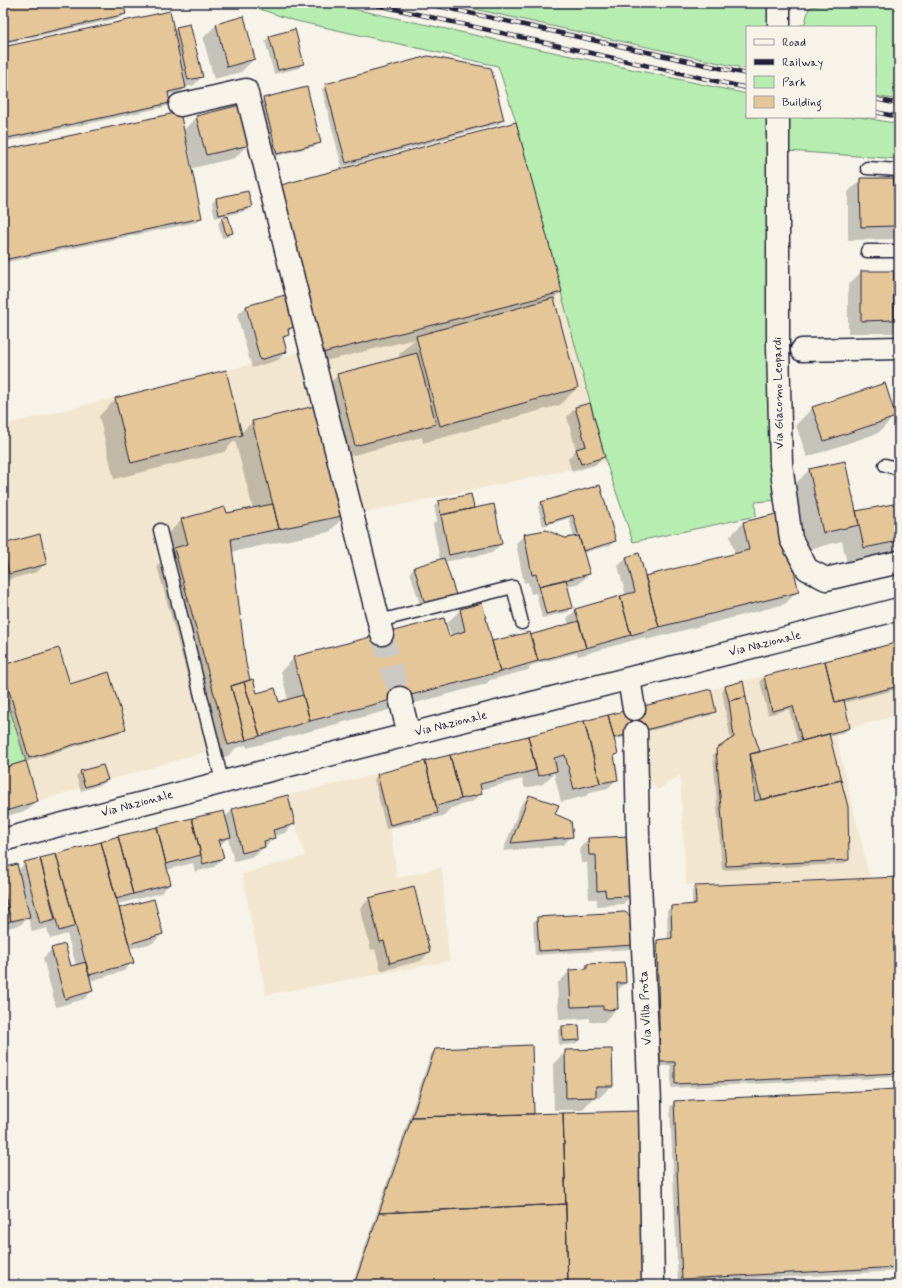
<svg xmlns="http://www.w3.org/2000/svg" width="902" height="1288" viewBox="0 0 902 1288" font-family="Mynerve,sans-serif">
<style>
.built{fill:#f2e6d0}
.green{fill:#b7edb0;stroke:#6c8876}
.shadow{fill:#0003;fill-rule:evenodd}
.building{fill:#e5c698;stroke:#22223b}
.lines{fill:none;stroke-linecap:round;stroke-linejoin:round}
.street-tunnel{stroke:#ccc9c5;stroke-width:22;stroke-dasharray:22 11;stroke-linecap:butt}
.lane-casing{stroke:#22223b;stroke-width:15}
.street-casing{stroke:#22223b;stroke-width:25}
.primary-casing{stroke:#22223b;stroke-width:25}
.lane{stroke:#f7f3e8;stroke-width:12}
.street{stroke:#f7f3e8;stroke-width:22}
.primary{stroke:#f7f3e8;stroke-width:22}
.rail-casing{stroke:#22223b;stroke-width:4.5}
.rail{stroke:#f7f3e8;stroke-width:3;stroke-dasharray:9;stroke-linecap:butt}
.labels{text-anchor:middle;dominant-baseline:central;stroke-width:3;stroke-linejoin:round;paint-order:stroke}
.street-label{font-size:12px;fill:#22223b;stroke:#f7f3e8}
</style>
<rect width="100%" height="100%" fill="#f7f3e8"/>
<filter id="ink" filterUnits="userSpaceOnUse"><feTurbulence type="fractalNoise" baseFrequency=".025" numOctaves="2"/><feDisplacementMap in="SourceGraphic" scale="8" xChannelSelector="R" yChannelSelector="G"/><feConvolveMatrix kernelMatrix="1 2 1 2 8 2 1 2 1" color-interpolation-filters="sRGB"/></filter>
<g filter="url(#ink)">
<!-- built -->
<path class="built" d="M516,122l90,340 -248,52 -77,-329z
M305,351l42,164 -116,24 15,125 4,16 -19,6 15,54 -208,61 -35,-113v-263z
M899,642v73l-64,17 35,146 -184,7 -6,-110 -22,15 -9,-9 -4,-51 71,-18 -5,-23z
M377,774l13,51 7,53 45,-11 7,94 -183,34 -24,-121 63,-18 -10,-32 -7,-29z"/>
<!-- green -->
<path class="green" d="M242,3h84l421,91v23h22l9,383 -23,2 1,14 -123,26 -27,-80 -90,-340 -18,-56 -206,-46z
M447,3h324v24h-24v42z
M824,3h75v97l-24,-4v-69h-77l7,-4 4,-15z
M788,117h72l39,7v35l-111,-8z
M3,688l23,73 -23,7z"/>
<!-- shadow -->
<path class="shadow" d="M3,3h119l3,11 -5,4 -117,26z
M216,25l38,34 -13,13 -27,7 -11,-41z
M177,28l25,49 -9,9 -7,1 -5,5 -14,3 2,8 -4,4 -162,35v-94l170,-17z
M269,37l34,26 -4,5 -25,6 -9,-33z
M326,85l177,35 -4,4 -157,43 -20,-78z
M264,99l56,43 -4,4 -43,11 -13,-54z
M197,116l51,28 -13,14 -42,10 -5,-23 -2,1 15,71 -4,5 -194,41v-112l180,-20z
M515,123l45,169 -7,7 24,89 -17,17 -137,38 -1,-6 -80,21 -17,-70 13,-13 62,-17 -1,-4 16,-15 -106,26z
M899,178v61l-51,1v-48l13,-13z
M247,192l3,15 -4,4 -31,7 -3,-15 4,-4z
M228,218l4,14 -4,5 -6,1 -4,-15 4,-4z
M861,272h38v61h-51v-48z
M285,296l8,31 -10,13 3,12 -8,8 -26,8 -15,-53 9,-8z
M116,399l124,35 12,-12 66,-16 28,109 -17,17 -98,20 14,112 4,16 -3,2 10,13 22,8 10,-3 -7,-29 13,-13 157,-22 -4,-13 13,-13 31,33 39,-7 39,-11 -2,-7 9,-8 50,-14 -8,-30 9,-9 18,21 90,-23 -5,-19 13,-13 36,-9 19,77 -13,13 -139,36 -1,-3 -67,19 -1,-3 -45,12 -4,5 -38,10 -4,4 -239,64 -1,-3 -10,3 -8,8 -17,5 -54,-195 12,-12 -5,-17 18,-17 44,-6 27,-5 -18,-69 -11,12 -110,27 -15,-63z
M813,407l82,9 -17,17 -71,24 -11,-32z
M575,408l29,49 -9,8 -23,7 -4,-13 8,-9 -9,-33z
M809,470l47,43 43,-9v50l-52,10 -5,-23 -35,9 -15,-63z
M599,486l16,54 -4,5 -28,8 6,21 -9,9 -13,3 5,22 -4,4 -26,6 -6,-25 -5,1 -3,-12 -4,1 -8,-40 9,-8 40,4 9,-1 -5,-20 -26,8 -5,-19 4,-4z
M470,495l3,14 28,35 -9,9 -48,9 10,32 -4,5 -29,9 -11,-36 4,-4 26,-8 -7,-36 4,-4 -3,-14 5,-4z
M39,536l7,27 -9,9 -34,9v-36z
M899,643v46l-56,14 6,25 -4,4 -16,5 18,70 1,53 -4,4 -122,6 -9,-116 18,-13 -9,-50 4,-5 24,39 9,28 39,-10 -9,-34 -21,6 -8,-34 4,-4zM753,789h1l3,12 -3,1z
M3,666l122,62 -4,4 -96,30 -22,-75z
M710,690l5,21 -4,4 -97,25 3,13 -3,4 3,22 -9,9 -18,4 -4,4 -25,6 -7,-29 -11,11 -18,4 -3,-9 -42,11 1,4 -9,8 -21,6 -8,8 -57,13 -12,-50 4,-4z
M3,769l33,32 -8,9 -25,7z
M81,772l26,8 -4,4 -22,7 -5,-15z
M529,796l25,18 18,22 -9,9 -60,6 18,-46z
M232,810l62,14 -9,9 -12,3 1,2 -19,18 -21,5 -6,-23 -9,8 3,12 -8,9 -19,5 -2,-9 -27,7 4,14 -9,9 -44,11 1,6 35,-10 9,34 -9,9 -24,6 3,13 -8,9 -34,10 2,10 -8,8 -28,8 -13,-49 9,-9 18,18 6,-2 -9,-31 -17,5 -3,-11 -15,4 -4,-14 -8,7 -17,4v-60l15,2 7,-8 94,-26 106,-20z
M588,839l44,56 -9,9 -26,2v-7h-8l-2,-36h-6l-1,-15z
M899,878v199l-228,11v-22h-15l-3,-121 4,-4 11,-1 -1,-29 4,-4 21,-1v-15l4,-4z
M413,888l16,64 -8,9 -40,10 -6,-22 -4,1 -11,-42 9,-9z
M538,918l96,27 -4,4 -95,6 -2,-33z
M587,965l38,18 -9,9 1,16 -13,14h-14v-4l-31,2 -2,-36 13,-13 12,-1z
M562,1027l17,13 -4,4 -16,1 -1,-14z
M435,1050l98,65 111,170h-292l79,-231z
M566,1051l46,34 -13,13h-6l-11,12h-28l-1,-46z
M899,1099v172l-221,12 -8,-176 4,-5z"/>
<!-- building -->
<path class="building" d="M3,3h120l3,11 -123,28z
M170,11l16,77 -18,4 2,11 -167,36v-92z
M244,16l11,43 -28,8 -11,-43z
M190,24l13,53 -15,3 -12,-53z
M295,29l9,35 -26,6 -9,-34z
M428,56l63,12 13,52 -158,43 -21,-79z
M307,87l14,56 -44,11 -14,-56z
M240,105l10,40 -44,10 -10,-39z
M180,112l22,106 -199,42v-110z
M516,122l46,170 -240,61 -41,-168z
M860,178h34l1,48 -34,1z
M894,178h5v48h-4z
M248,191l4,16 -33,8 -3,-17z
M228,216l5,17 -7,2 -4,-17z
M861,271h33v49l-33,1z
M894,271h5v49h-5z
M285,295l9,32 -6,2 1,6 -6,2 4,15 -27,8 -14,-54z
M554,298l24,90 -138,38 -24,-90z
M417,353l19,71 -81,22 -18,-72z
M226,370l16,65 -111,28 -16,-65z
M885,383l11,34 -72,24 -12,-34z
M590,403l15,54 -24,7 -5,-15 10,-3 -11,-39z
M319,405l28,110 -68,14 -27,-108z
M845,461l14,64 -36,8 -14,-64z
M600,485l16,56 -33,10 -10,-36 -26,8 -6,-21z
M471,494l3,14 -33,7 -3,-14z
M899,503v38l-35,7 -8,-37z
M273,504l6,25 -48,10 15,125 4,16 -19,6 15,54 -18,5 -54,-197 14,-4 -7,-25 44,-12 2,6z
M494,504l8,40 -53,11 -8,-40z
M780,513l19,79 -140,35 -14,-51 104,-26 -6,-28z
M546,530l19,8 14,-2 11,38 -51,12 -3,-12 -4,1 -8,-41z
M40,534l7,30 -38,10 -6,-30z
M639,553l20,74 -28,8 -11,-39 15,-4 -9,-35z
M444,558l12,37 -31,9 -11,-37z
M566,579l7,29 -27,6 -7,-28z
M620,596l11,39 -45,13 -11,-39z
M482,603l18,69 -190,49 -17,-64 151,-39 5,18 16,-5 -5,-22z
M579,621l7,27 -48,13 -8,-26z
M530,632l8,29 -38,11 -8,-31z
M899,642v44l-64,16 -10,-41z
M59,648l11,36 39,-12 17,57 -97,29 -26,-88v-5z
M825,661l10,41 9,-2 6,28 -48,13 -9,-35 -21,5 -8,-35z
M253,679l4,14 18,-5 4,14 24,-7 7,26 -50,15 -16,-54z
M743,681l3,16 -17,4 -4,-15z
M244,682l16,54 -14,4 -15,-54z
M711,689l5,23 -102,26 -6,-23z
M746,697l5,28 9,27 -10,2 5,47 86,-21 7,27 1,53 -123,6 -10,-117 18,-12 -5,-36z
M608,715l10,39 -4,1 4,25 -18,3 -16,-62z
M584,721l16,62 -26,6 -9,-34 -11,3 3,13 -19,5 -10,-40z
M829,734l12,46 -80,20 -11,-46z
M528,736l8,34 -56,14 2,10 -21,5 -11,-44z
M450,755l11,44 -25,7 -11,-45z
M26,761l12,40 -32,10 -3,-10v-33z
M425,761l13,52 -48,12 -13,-51z
M103,765l5,15 -23,7 -5,-16z
M288,795l7,29 -22,6 2,8 -11,3 1,6 -23,6 -10,-44z
M529,795l30,10 -4,9 16,7 2,16 -62,6z
M224,811l7,26 -12,3 5,18 -21,6 -11,-46z
M192,818l9,37 -35,9 -9,-37z
M157,827l14,57 -38,10 -15,-58z
M118,836l15,58 -17,5 -15,-57z
M629,836l4,60 -27,1 -1,-7 -8,1 -1,-36h-7l-1,-17z
M101,842l33,121 -45,12 -33,-121z
M56,854l20,72 -17,5 -19,-73z
M40,858l15,62 -15,4 -16,-62z
M17,864l13,53 -19,4 -8,-33v-20z
M899,877v196l-224,11v-22h-15l-3,-122 15,-2 -1,-32 25,-2 -1,-18z
M414,886l16,66 -40,11 -6,-22 -4,1 -11,-44z
M3,888l8,33 -8,2z
M154,899l9,35 -34,10 -10,-36z
M625,912l8,6 2,27 -96,6 -2,-34z
M65,944l6,22 15,-4 7,29 -28,8 -14,-51z
M625,962l1,21h-9l1,26 -15,1v-4l-32,1 -2,-37 18,-1v-5z
M579,1025l1,15 -17,1 -1,-15z
M532,1045l2,69 -122,3 23,-68z
M612,1049l1,37h-17v11l-30,1 -1,-48z
M897,1089l1,10 1,-1v169l-217,12 -8,-178z
M640,1111l5,174h-77l-5,-172z
M563,1113l3,91 -187,9 33,-96z
M566,1204l2,81h-214l25,-72z
M899,1282v3h-59z"/>
<g class="lines">
<!-- street-tunnel -->
<path class="street-tunnel" d="M382,634l18,64"/>
<defs>
<path id="lane" d="M867,168l32,2
M867,251h32
M885,465l14,4
M160,530l62,251
M379,621l134,-34 9,36"/>
<path id="street" d="M779,27v-24
M180,105l66,-15 136,544
M778,117v229l3,118 10,75 16,30 19,10 73,-17
M802,350l97,-2
M629,679l5,30
M400,698l9,37
M636,732l2,105 12,266 3,182"/>
<path id="primary" d="M3,840c298,-80 597,-153 896,-231"/>
</defs>
<!-- lane casing -->
<use href="#lane" class="lane-casing"/>
<!-- street casing -->
<use href="#street" class="street-casing"/>
<!-- primary casing -->
<use href="#primary" class="primary-casing"/>
<!-- lane -->
<use href="#lane" class="lane"/>
<!-- street -->
<use href="#street" class="street"/>
<!-- primary -->
<use href="#primary" class="primary"/>
<defs>
<path id="rail" d="M368,3l379,85
M424,3l323,71
M875,99l24,5
M875,112l24,5"/>
</defs>
<!-- rail casing -->
<use href="#rail" class="rail-casing"/>
<!-- rail -->
<use href="#rail" class="rail"/>
</g>
</g>
<g class="labels">
<!-- street labels -->
<g class="street-label">
<text transform="translate(779 393) rotate(-91)">Via Giacomo Leopardi</text>
<text transform="translate(765 644) rotate(-14)">Via Nazionale</text>
<text transform="translate(451 724) rotate(-14)">Via Nazionale</text>
<text transform="translate(137 804) rotate(-15)">Via Nazionale</text>
<text transform="translate(646 1008) rotate(-93)">Via Villa Prota</text>
</g>
</g>
<!-- margin -->
<rect width="902" height="1288" fill="none" stroke="#f7f3e8" stroke-width="16"/>
<rect x="8" y="8" width="886" height="1272" fill="none" stroke="#22223b" stroke-width="1.5" filter="url(#ink)"/>
<!-- legend -->
<rect x="746" y="26" width="130" height="92" fill="#f7f3e8" stroke="#a29fa3"/>
<rect x="754" y="39" width="20" height="6" fill="#f7f3e8" stroke="#a29fa3"/>
<text x="782" y="46" font-size="12" fill="#22223b">Road</text>
<rect x="754" y="59" width="20" height="6" fill="#22223b" stroke="#a29fa3"/>
<text x="782" y="66" font-size="12" fill="#22223b">Railway</text>
<rect x="754" y="76" width="20" height="12" fill="#b7edb0" stroke="#a29fa3"/>
<text x="782" y="86" font-size="12" fill="#22223b">Park</text>
<rect x="754" y="96" width="20" height="12" fill="#e5c698" stroke="#a29fa3"/>
<text x="782" y="106" font-size="12" fill="#22223b">Building</text>
</svg>
